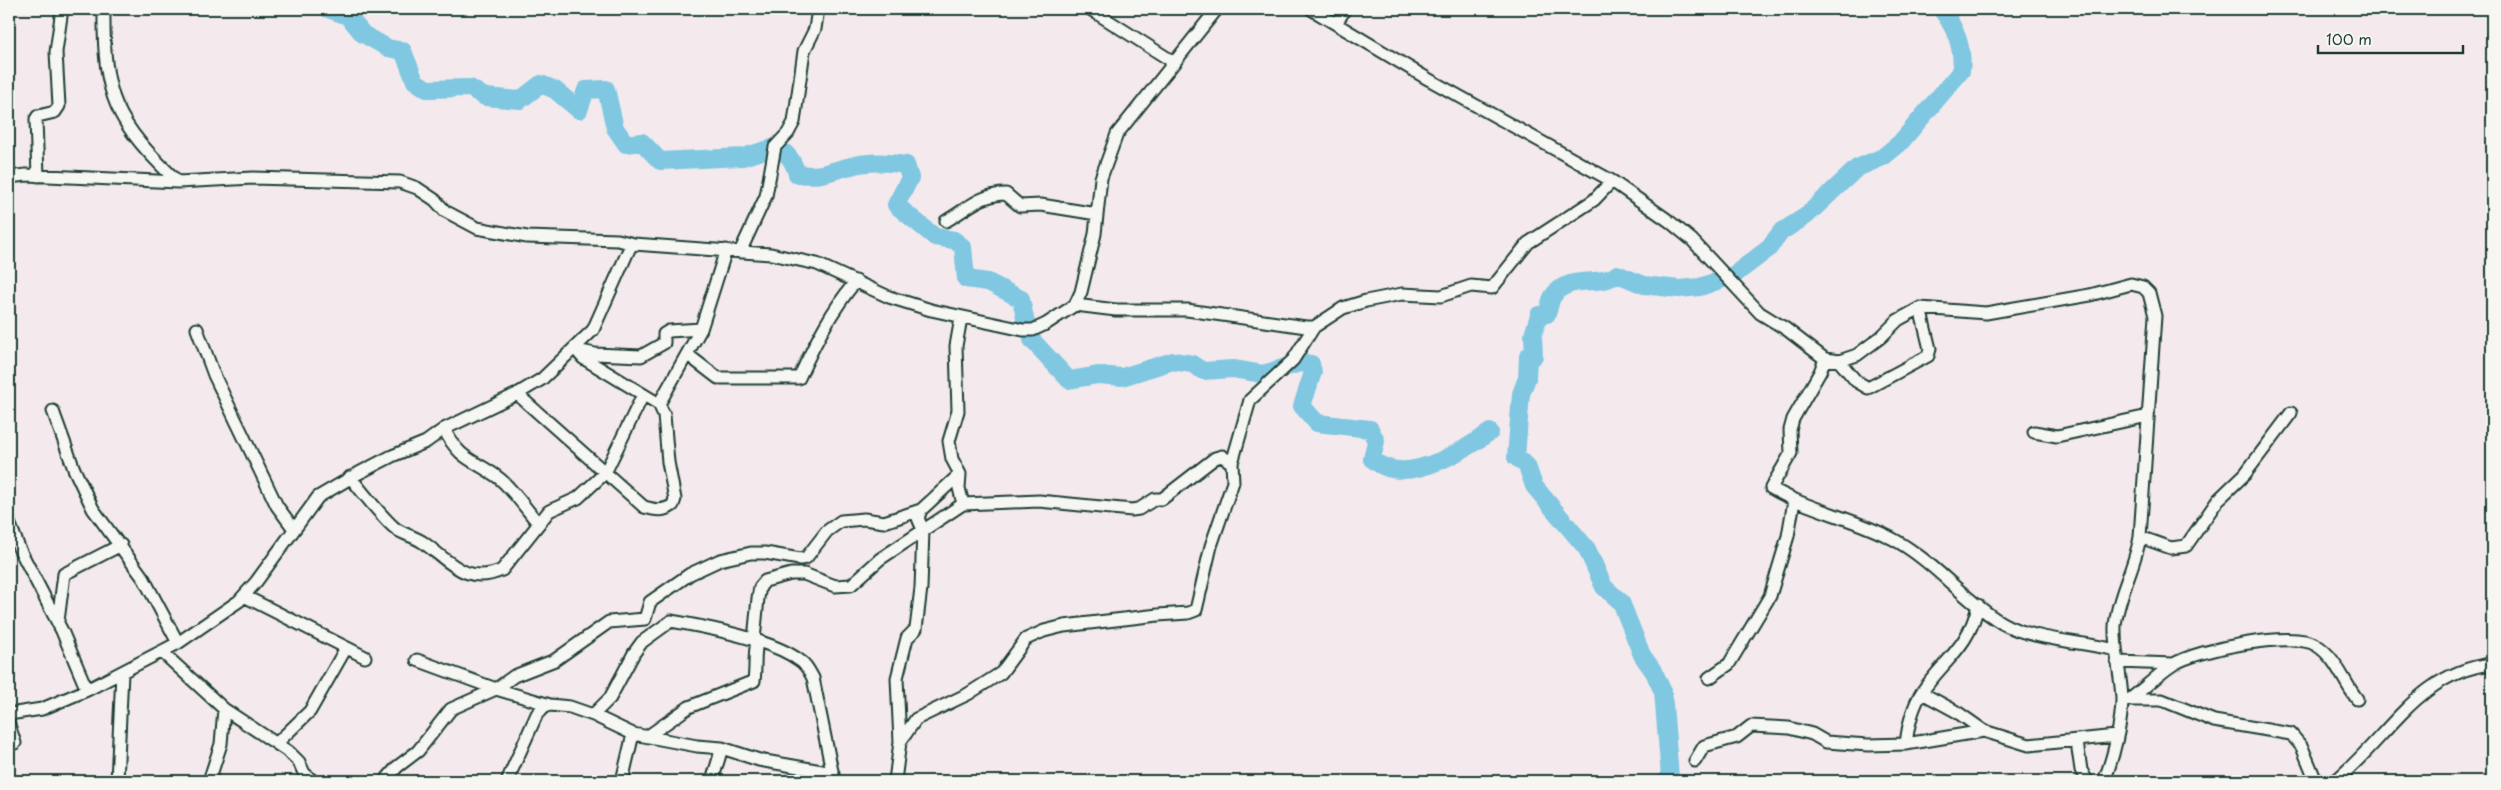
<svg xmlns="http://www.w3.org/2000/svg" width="2501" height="790" viewBox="0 0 2501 790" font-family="'Playpen Sans',sans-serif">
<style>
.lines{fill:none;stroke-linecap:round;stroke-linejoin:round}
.river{stroke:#80c7e1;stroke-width:18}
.street-casing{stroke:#1f3d34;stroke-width:15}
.street{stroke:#f6f6f2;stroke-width:11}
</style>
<rect width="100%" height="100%" fill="#f4eaed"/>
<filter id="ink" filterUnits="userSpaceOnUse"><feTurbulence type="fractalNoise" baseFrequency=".02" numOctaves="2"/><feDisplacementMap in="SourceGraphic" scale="10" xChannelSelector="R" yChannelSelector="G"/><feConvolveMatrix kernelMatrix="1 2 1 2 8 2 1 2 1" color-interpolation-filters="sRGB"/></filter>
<g filter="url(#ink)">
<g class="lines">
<!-- river -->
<path class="river" d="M328,9l20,7 15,18 25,14 15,3 12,30 12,8 43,-1 15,9 35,3 21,-16 14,6 24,20 7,-20 20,-1 9,39 11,16 16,-2 18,19 83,-4 32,-10c13,6 18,13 22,27 27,3 29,-2 54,-8 18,-5 37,-4 55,-1l4,13 -14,27 39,32 19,3 9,7 3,32 22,3 33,17 5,24
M1032,340l37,40 29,-5 24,2 51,-16 19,3 11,7 30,-2 30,5 37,-11 11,1 2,8 -11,34 15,17 53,6 6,12 -4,18c4,3 9,7 13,8 31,13 81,-18 105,-35
M1666,781l4,-4 -7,-85 -9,-20 -12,-17 -21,-53 -17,-15 -17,-38 -53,-63 -7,-20 -11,-9 5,-63 6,-16 1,-22h6l-1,-21 6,-20 8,-1c2,-5 3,-14 6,-18 15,-23 50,-8 64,-22l27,11 35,4 21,-2 34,-12 34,-26 13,-17 25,-16 51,-48 26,-11 17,-14 61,-72c3,-22 -6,-45 -20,-62"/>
<defs>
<path id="street" d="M104,9c-1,88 11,113 74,173
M1090,9l85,54
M1311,9l117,70 184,102 57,40 23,19 68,73 26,16 39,30 14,2 18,-6 24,-18 17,-17 22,-12 66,5 104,-18 41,-11 12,3 6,6 6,23 -15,221c-5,30 -22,58 -25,89 -1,24 6,48 7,73 0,23 -9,60 -18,82
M1336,24l9,-15
M38,176l-2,-57 2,-3 17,-4 4,-6 -3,-54 6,-43
M9,177l17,-2 152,7 75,-4 147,4 17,6 18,12 10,11 32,17 50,9 91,3 16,4 137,10 46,10 72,33 42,13 92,20h10l13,-6 29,-19 6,-13 14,-58 6,-56 16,-44 100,-125
M946,221c20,-11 34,-27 60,-27l14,12 21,-1 56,9
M740,252l26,-56 9,-49 13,-14 6,-11 10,-71 11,-22 3,-20
M1075,305l41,5h71l119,17h8l29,-19 23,-7 36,-7 39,2 30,-10 21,2 36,-45 66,-43 18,-19
M961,318l-5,28 2,65 -9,30 3,18 8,15 -1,14 4,16
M197,329l17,46 63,131 17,23
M576,350l19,4 46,2 23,-13v-9l5,-3 32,-2
M688,355l30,23h81c16,-35 32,-67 57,-97
M1825,359l-5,13 -27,47 -3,11 1,23 -20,35c38,22 83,30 122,51 41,22 69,60 109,84 27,16 81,19 114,27
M1839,361l17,20 12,7 60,-32 2,-7 -10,-41
M517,394l127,113c11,3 19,5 29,-2l2,-6 -7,-37 -4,-47 -5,-11 -76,-46 -6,-7
M659,404l42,-75 25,-79
M53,411l21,58 19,40 51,70 34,64
M444,429c17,34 31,30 56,50 14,12 26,30 38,44
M2034,432l23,4 91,-20
M350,477c12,14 33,42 46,52 9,6 20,8 28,14 25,18 43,43 78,27l47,-59 29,-13 27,-25 38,-78
M9,522l10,26 43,83 25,59
M2140,537l31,11 15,-2 32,-46 27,-26 46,-61
M244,596l121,61
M58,621l6,-47 57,-29
M754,640l4,-42 2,-11 5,-6 26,-7h13l31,12 16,-1 29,-26 83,-55 76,-3 93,9 7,-1 16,-10h7l53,-41 7,-2 10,7
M162,652l62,57 65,43 10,10 5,11 9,8
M417,660l79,29 54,16
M2117,662l57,2
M1709,678l20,-14 41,-68 18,-60 6,-35
M1922,693l35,19 27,19
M2128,700h34l52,21 77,13 11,13 14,34
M2129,700c15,-11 29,-26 45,-36 23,-14 118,-34 142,-19 21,13 26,35 41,54
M9,714l33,-5 45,-19 91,-47 61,-42 17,-19 62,-85 41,-24 33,-17 34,-14 18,-13 73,-35 25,-15 51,-49 37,-83 4,-3
M593,715l17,-17 24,-45 8,-11 29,-21c35,6 100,18 128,39 7,4 10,11 14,18l21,103
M9,725l6,18
M648,736l41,-29 65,-26c2,-14 0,-26 3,-40
M900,742l16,-23 52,-25 33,-21 25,-34 18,-8 20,-5 94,-11 30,-2 8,-3 15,-64 22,-64 -1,-19 18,-63 43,-40 21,-33
M2077,742l4,28 6,11
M277,743l33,-32 36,-63
M1906,744c2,-18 6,-36 16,-52 22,-32 48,-46 56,-87
M1695,761l9,-15 33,-9 14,-11 38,2 23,6 14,8 42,3 38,-1 78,-13 45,14 87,-9
M117,781l5,-108
M209,781l12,-37 3,-35
M385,781l12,-14 21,-16 33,-42 45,-20 18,-13 41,-16 54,-38 36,-3 5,-17 40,-28 30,-14 31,-7h14l35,6 6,-1 21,-27 14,-10 23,-2 20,3 37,-12 39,-36
M507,781l30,-67 7,-7 6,-2 20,2 23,8 40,19 64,12 25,2 37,12 74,13
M622,781l11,-47
M712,781l10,-33
M895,781l5,-39 -3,-64 10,-40 9,-9 5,-41 2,-58 -5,-12 3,-8
M2335,781c53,-43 83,-109 157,-117"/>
</defs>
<!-- street casing -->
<use href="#street" class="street-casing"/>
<!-- street -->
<use href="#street" class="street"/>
</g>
</g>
<!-- margin -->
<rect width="2501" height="790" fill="none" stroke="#f6f6f2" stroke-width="30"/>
<rect x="15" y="15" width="2471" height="760" fill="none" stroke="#1f3d34" stroke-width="2" filter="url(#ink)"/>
<!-- scale -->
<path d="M2318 45v8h145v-8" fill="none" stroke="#1f3d34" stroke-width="2.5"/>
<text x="2326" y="45" font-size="15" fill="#1f3d34" stroke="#f6f6f2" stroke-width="4" paint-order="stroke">100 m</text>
</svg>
